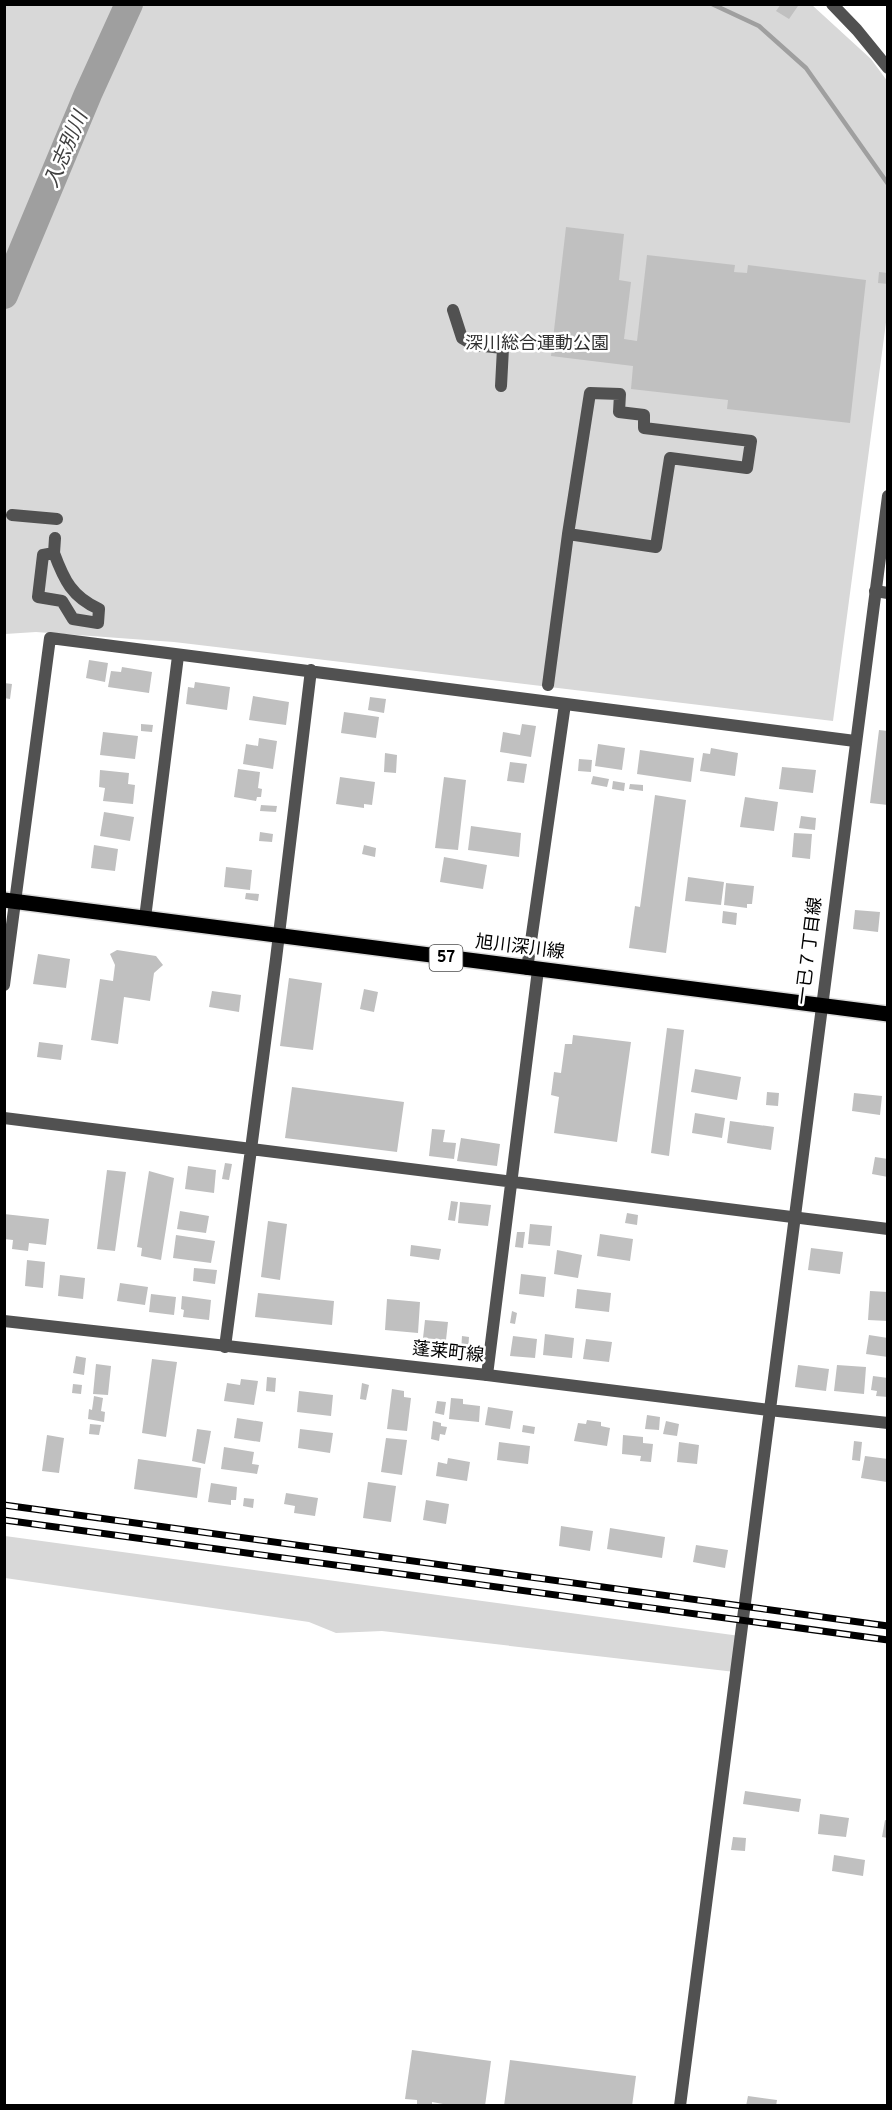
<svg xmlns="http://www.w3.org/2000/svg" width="892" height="2110" viewBox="0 0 892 2110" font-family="Overpass,'Noto Sans JP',sans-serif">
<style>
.green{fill:#d8d8d8}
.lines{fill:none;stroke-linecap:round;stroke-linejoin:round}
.stream{stroke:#9f9f9f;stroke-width:4.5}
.river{stroke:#9f9f9f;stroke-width:28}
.building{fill:#c0c0c0}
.primary-casing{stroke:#dbdbdb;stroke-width:18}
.pedestrian{stroke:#515151;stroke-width:12}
.minor{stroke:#515151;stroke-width:12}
.tertiary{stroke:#515151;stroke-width:12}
.primary{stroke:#000;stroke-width:15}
.rail-casing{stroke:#000;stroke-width:7}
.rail{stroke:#fff;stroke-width:4.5;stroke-dasharray:14;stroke-linecap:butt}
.labels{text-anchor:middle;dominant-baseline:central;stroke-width:5;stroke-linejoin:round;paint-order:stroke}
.shield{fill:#fff;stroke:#4c4c4c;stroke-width:1.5}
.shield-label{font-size:16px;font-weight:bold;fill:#000}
.park-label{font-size:18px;fill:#2f2f2f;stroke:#fff}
.street-label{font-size:18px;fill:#000;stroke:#fff}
.water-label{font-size:20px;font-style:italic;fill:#404040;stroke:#fff}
</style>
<rect width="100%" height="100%" fill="#fff"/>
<!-- green -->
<path class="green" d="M4,5h808l59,54 17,23 -1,233 -54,406 -659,-79 -138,-10 -31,2z
M5,1536l735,100 -5,36 -353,-41 -46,2 -27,-11 -304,-44z"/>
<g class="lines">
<!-- stream -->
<path class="stream" d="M712,4l47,22 47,42 82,116"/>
<!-- river -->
<path class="river" d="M4,295l84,-201 41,-90"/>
</g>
<!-- building -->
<path class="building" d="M781,4h16l1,2 -9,13 -13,-8z
M566,227l58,7 -5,46 12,2 -7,57 13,2 10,-86 88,10 -1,7 13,1 1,-8 118,15 -16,143 -123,-14 1,-9 -97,-11 2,-23 -82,-10z
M879,272l9,1v11l-10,-1z
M89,660l19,3 -3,19 -19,-4z
M122,667l30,5 -3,21 -41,-6 3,-16 10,1z
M195,682l35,5 -3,23 -41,-6 2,-17 6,1z
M4,683l8,1 -2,15 -6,-1z
M253,696l36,6 -3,23 -37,-5z
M370,697l16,2 -2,14 -16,-3z
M344,712l35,5 -3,21 -35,-5z
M141,724l12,1 -1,7 -11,-1z
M522,724l14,2 -5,31 -31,-5 3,-20 17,3z
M879,730l9,1v74l-18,-2z
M103,732l35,4 -3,23 -35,-4z
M259,738l18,3 -4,28 -30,-5 3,-20 12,2z
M598,744l27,4 -3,22 -27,-4z
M711,748l27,5 -3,23 -35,-5 3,-18 7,1z
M640,750l54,8 -3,24 -54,-8z
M385,753l12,2 -1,18 -12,-1z
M579,759l13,1 -1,12 -13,-1z
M510,762l17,2 -3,19 -17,-2z
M782,767l34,3 -3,23 -34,-4z
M238,769l22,3 -2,16 4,1 -1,8h-4l-1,4 -22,-4z
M100,770l29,3 -1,11 7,1 -2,19 -30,-3 2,-13 -6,-1z
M593,776l16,3 -2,8 -16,-3z
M340,777l35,5 -3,23 -8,-1v4l-28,-4z
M444,777l22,3 -8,70 -23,-2z
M613,781l12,2 -1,8 -12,-2z
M630,784l13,1v6l-14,-2z
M655,795l31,5 -20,153 -37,-5 6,-42 5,1z
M745,797l33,5 -4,29 -34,-4z
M261,805l16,1 -1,6 -16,-1z
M104,812l30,5 -4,24 -30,-5z
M801,816l15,2 -1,12 -16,-2z
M471,826l50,7 -2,24 -51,-7z
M260,832l13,2 -1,8 -13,-1z
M794,833l18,1 -2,25 -18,-2z
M94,845l24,4 -3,22 -24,-3z
M364,845l12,3 -1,9 -13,-3z
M444,857l43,8 -4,24 -43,-7z
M226,867l26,3 -2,20 -26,-3z
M688,877l36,5 -3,23 -36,-4z
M726,883l28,3 -2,18h-5v4l-23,-3z
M246,893l13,1 -1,7 -13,-2z
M855,910l25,2 -2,20 -25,-3z
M723,911l14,2 -1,12 -14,-2z
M117,950l39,6 7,9 -9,8 -4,28 -26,-4 -6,47 -27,-4 9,-61 13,2 2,-16 -5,-11z
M38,954l32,5 -4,29 -33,-4z
M289,978l33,5 -9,67 -33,-4z
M364,989l14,3 -4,20 -14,-3z
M212,991l29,4 -2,17 -30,-5z
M667,1028l17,2 -15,126 -18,-3z
M573,1035l58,7 -14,100 -63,-9 5,-36 -8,-2 3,-23 7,1 4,-29h7z
M39,1042l24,3 -2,15 -24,-3z
M695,1069l46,8 -4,23 -46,-8z
M292,1087l112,15 -7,50 -112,-14z
M767,1092l12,1 -1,13 -12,-1z
M854,1093l28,3 -2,19 -28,-4z
M695,1113l30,5 -3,20 -30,-5z
M730,1121l44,6 -3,23 -44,-7z
M432,1129l13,1 -2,12 13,1 -2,16 -25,-3z
M461,1138l39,6 -3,22 -40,-5z
M875,1157l13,2v18l-16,-3z
M225,1163l7,1 -3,16 -7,-1z
M188,1166l28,4 -2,23 -29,-4z
M107,1170l19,2 -11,79 -18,-2z
M149,1171l25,7 -13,82 -20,-4 1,-8 -5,-1z
M451,1201l7,1 -3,19 -7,-1z
M460,1202l31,3 -3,21 -30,-3z
M180,1211l29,5 -3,17 -29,-4z
M627,1213l11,2 -1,10 -12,-2z
M4,1214l45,5 -3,26 -17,-2 -1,8 -16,-2 1,-9 -9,-1z
M268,1221l19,3 -7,56 -19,-3z
M530,1224l22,2 -2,20 -22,-2z
M517,1232h8l-2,16 -8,-1z
M600,1234l33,5 -3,22 -33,-5z
M176,1235l39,6 -4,22 -38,-5z
M411,1245l30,4 -2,11 -29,-4z
M811,1248l32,4 -3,22 -32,-4z
M557,1250l25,5 -4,23 -24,-4z
M27,1260l18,2 -2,26 -18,-2z
M194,1268l23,2 -2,14 -22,-3z
M521,1274l25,3 -2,20 -25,-3z
M60,1275l25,3 -2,21 -25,-3z
M120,1283l28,4 -3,18 -28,-4z
M577,1289l34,4 -2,19 -34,-4z
M870,1291l18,1v29l-20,-1z
M258,1293l76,8 -2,24 -77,-8z
M151,1294l25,3 -2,18 -25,-3z
M182,1296l29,4 -2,20 -26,-3 1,-7 -3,-1z
M387,1299l33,3 -2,31 -33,-3z
M512,1311l5,2 -2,11 -5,-1z
M425,1320l23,2 -2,18 -23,-2z
M545,1334l29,4 -2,20 -29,-3z
M869,1335l19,3v19l-22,-3z
M462,1336l7,1 -1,14h-7z
M513,1336l24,3 -2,19 -25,-2z
M586,1339l26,3 -3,20 -26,-3z
M76,1356l10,2 -2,17 -11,-2z
M152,1359l25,3 -11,75 -24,-4z
M96,1364l15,2 -3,29 -15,-1z
M798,1365l31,4 -3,22 -31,-4z
M837,1365l29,2 -2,27 -30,-3z
M873,1376l15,2v19l-12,-1 1,-5 -6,-1z
M267,1377l9,1 -1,14 -9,-1z
M241,1379l17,2 -4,24 -30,-4 3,-18 13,2z
M362,1383l7,2 -3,15 -6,-1z
M73,1384l9,1 -1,9 -9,-1z
M392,1389l12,2v6l7,1 -4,33 -20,-2z
M299,1391l34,4 -2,21 -34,-4z
M94,1396l9,2 -2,13 4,1 -1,10 -16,-3 1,-10 3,1z
M451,1398l12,1v5l17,2 -1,16 -30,-3z
M437,1401l9,1 -2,13 -9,-2z
M488,1407l25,4 -3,18 -25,-4z
M647,1415l13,2 -1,13 -14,-1z
M237,1418l26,4 -3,20 -26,-4z
M587,1420l14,2v4l9,2 -3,18 -33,-5 4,-18 8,1z
M433,1421l8,2v3l6,1 -2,8 -5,-1 -1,7 -8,-2z
M666,1421l13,3 -2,12 -14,-2z
M90,1424l11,1 -2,10 -10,-1z
M523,1425l12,2 -1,7 -12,-2z
M197,1429l14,2 -6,33 -13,-3z
M300,1429l33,4 -3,20 -32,-5z
M47,1435l17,3 -5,35 -17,-2z
M623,1435l20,2v6l10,1 -2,18 -11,-1 1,-5 -19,-2z
M386,1438l21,2 -5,35 -21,-3z
M854,1441l8,1 -2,19 -8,-1z
M499,1442l31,4 -2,18 -31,-4z
M679,1442l20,3 -2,19 -20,-2z
M224,1447l30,5 -2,12 7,1 -2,9 -36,-5z
M865,1456l23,3 -1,23 -26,-4z
M448,1458l22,4 -3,19 -31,-5 2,-14 9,2z
M138,1459l63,9 -4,30 -63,-9z
M368,1482l28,4 -5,36 -28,-4z
M211,1483l26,4 -1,13h-5v5l-23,-3z
M286,1493l32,5 -3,18 -21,-3 1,-7 -11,-2z
M244,1498l10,1 -1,9 -10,-2z
M426,1500l23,4 -3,20 -23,-4z
M561,1526l32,5 -3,20 -31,-5z
M610,1528l55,9 -3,21 -55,-9z
M696,1545l32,5 -3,18 -32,-6z
M745,1791l56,8 -2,13 -56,-8z
M820,1814l29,4 -3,19 -28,-3z
M885,1820l3,1v17l-6,-1z
M733,1837l13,1 -1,13 -14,-1z
M834,1855l31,5 -2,16 -31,-5z
M412,2050l79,11 -6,45h-31l-22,-4v4h-15v-6l-12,-1z
M510,2060l126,16 -4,30h-128z
M748,2096l29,4 -1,6h-30z"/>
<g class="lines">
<defs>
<path id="primary" d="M4,900l884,114"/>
</defs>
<!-- primary casing -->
<use href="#primary" class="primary-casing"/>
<!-- pedestrian -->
<path class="pedestrian" d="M453,310l9,28 12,7 29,3 -2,38
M12,515l45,4
M54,553c10,27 18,44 45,56l-1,14 -25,-4 -11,-18 -24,-4 5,-42 11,-2 1,-15
M548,685l20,-151 22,-141 30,1 -1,18 25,3v13l107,13 -4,27 -77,-10 -14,89 -88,-13"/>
<!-- minor -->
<path class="minor" d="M832,4l25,26 31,38
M875,591l13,2
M145,918l33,-262
M527,969l38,-265
M4,985l46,-347 805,103
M4,1118l884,111
M225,1347l51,-388 35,-289
M487,1375l51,-405"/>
<!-- tertiary -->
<path class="tertiary" d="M4,1321l483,54 282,35 119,13
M680,2106l208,-1610"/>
<!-- primary -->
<use href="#primary" class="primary"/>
<defs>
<path id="rail" d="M4,1505l884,121
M4,1520l884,120"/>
</defs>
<!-- rail casing -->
<use href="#rail" class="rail-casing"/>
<!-- rail -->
<use href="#rail" class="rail"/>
</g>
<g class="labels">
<!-- shield labels -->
<rect class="shield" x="429.5" y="945" width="33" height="26" rx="4.5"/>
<g class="shield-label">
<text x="446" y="958">57</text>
</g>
<!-- park labels -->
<g class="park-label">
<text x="537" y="344">深川総合運動公園</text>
</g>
<!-- street labels -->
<g class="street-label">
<text transform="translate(520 948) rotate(7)">旭川深川線</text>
<text transform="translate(810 951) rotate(-83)">一已７丁目線</text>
<text transform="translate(448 1353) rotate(6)">蓬莱町線</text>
</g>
<!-- water labels -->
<g class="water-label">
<text transform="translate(67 150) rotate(-67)">入志別川</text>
</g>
</g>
<!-- border -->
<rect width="892" height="2110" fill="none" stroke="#000000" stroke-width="12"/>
</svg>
